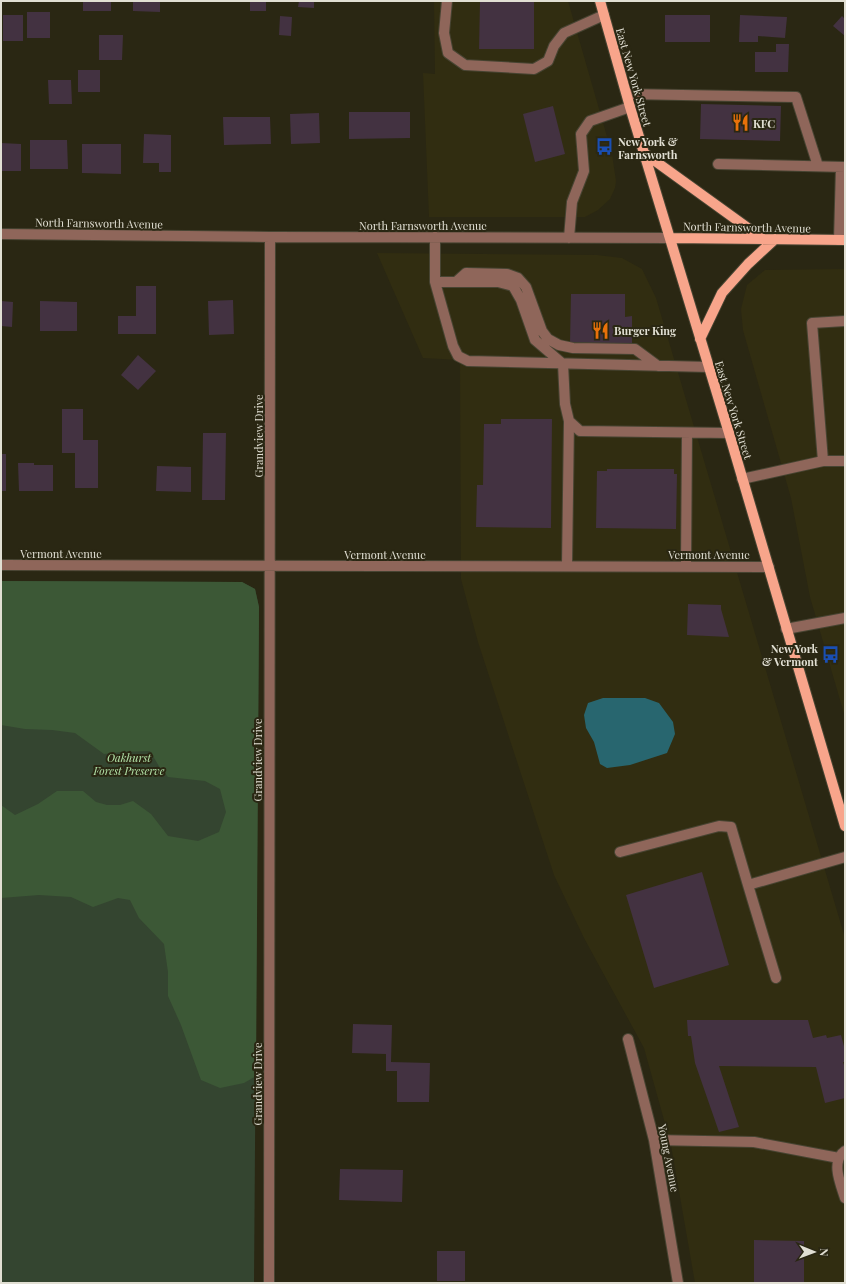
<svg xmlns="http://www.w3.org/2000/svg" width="846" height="1284" viewBox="0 0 846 1284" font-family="'Playfair Display',serif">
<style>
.built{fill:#312d11}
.green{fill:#344530}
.forest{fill:#3c5836}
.water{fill:#28666f}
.building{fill:#433241}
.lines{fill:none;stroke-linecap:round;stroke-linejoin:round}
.minor-casing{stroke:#474432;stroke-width:12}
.major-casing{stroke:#474432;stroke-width:12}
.minor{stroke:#8f665a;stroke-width:10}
.major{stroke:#f8a58b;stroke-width:10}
.labels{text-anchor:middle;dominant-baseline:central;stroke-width:4;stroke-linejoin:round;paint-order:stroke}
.street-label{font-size:11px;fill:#e1dfd3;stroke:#2a2713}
.poi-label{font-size:11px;font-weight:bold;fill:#e1dfd3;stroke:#2a2713;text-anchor:start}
.park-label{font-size:11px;font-style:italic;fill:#b5e6ab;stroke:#2a2713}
</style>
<rect width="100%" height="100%" fill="#2a2713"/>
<!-- built -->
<path class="built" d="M434,1h134l44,153 4,27 -1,7 -5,11 -12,11 -13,7h-156l-6,-144 12,1z
M377,253l220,2 25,3 20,11 14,29 189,640v345h-150l-24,-138 -27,-97 -60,-110 -30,-63 -76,-233 -17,-63 -1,-219 -37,-2z
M845,269v448l-35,-120 -19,-99 -48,-168 -2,-21 6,-24 18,-15z"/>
<!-- green -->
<path class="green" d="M1,581l241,1 13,7 4,18 -5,676h-253z"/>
<!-- forest -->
<path class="forest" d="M1,581l241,1 13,7 4,18 -3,469 -12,7 -24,5 -19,-8 -20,-55 -13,-29v-24l-4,-28 -25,-26 -9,-18 -12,-2 -25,9 -22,-10 -32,-2 -38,3v-93l14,10 23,-11 19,-13h26l13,11 11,3h13l13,-4 18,13 17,22 30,5 21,-9 7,-20 -6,-23 -15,-8 -37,-4 -8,-9 -10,-17 -29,1 -17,2 -29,-21 -23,-3 -27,-1 -24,-4z"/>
<!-- water -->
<path class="water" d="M603,698h42l14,5 14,19 2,12 -8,19 -37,12 -23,3 -7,-4 -6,-22 -8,-14 -2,-13 4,-12z"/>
<!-- building -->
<path class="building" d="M83,1h28v10h-28z
M133,1h27v11l-27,-1z
M250,1h16v10h-16z
M299,1h15v7l-16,-1z
M480,1h54v48h-55z
M27,12h23v26h-23z
M3,15h20v26h-20z
M665,15h45v27h-45z
M740,15l47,2 -2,21 -27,-2v6h-19z
M280,16l12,1 -1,19 -12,-1z
M842,16l3,3v17l-12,-10z
M99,35h24l-1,25h-23z
M776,44h13l-1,28h-33v-20h21z
M78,70h22v22h-22z
M48,80h23l1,24h-23z
M701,104l80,2 -1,35 -80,-2z
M553,106l12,48 -30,8 -12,-48z
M349,112h61v26l-61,1z
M319,113l1,30 -29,1 -1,-30z
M223,117h47l1,27 -47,1z
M144,134l27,1v37h-12v-9h-16z
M30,140h37l1,29h-38z
M1,143l20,1v27h-20z
M82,144h39v30l-39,-1z
M136,286h20v48h-38v-18h18z
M571,294h54v23l7,-1v28l-62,-1z
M233,300l1,34 -25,1 -1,-34z
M1,301l12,1 -1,25 -11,-1z
M40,301l37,1v29h-37z
M138,355l18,16 -18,19 -17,-15z
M62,409h21v31h15v48h-23v-35h-13z
M501,419h51l-1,109 -75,-1 1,-42h6l1,-61h17z
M203,433h23l-1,67h-23z
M1,454h5v37h-5z
M18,463h16v2h19v26h-34z
M157,466l34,1v25l-35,-1z
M607,469h67v5h3l-1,55 -80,-1 1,-57h10z
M688,604l33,1v4l8,28 -42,-2z
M702,872l27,93 -75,23 -28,-93z
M687,1020h121l5,18 13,-3 1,3 14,-3 4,15v12h-2l2,6v30l-20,5 -9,-36 -97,-1 20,61 -20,5 -24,-69 -4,-27h-3z
M353,1024l39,1 -1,37 39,1 -1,39h-32v-31h-11v-17l-34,-1z
M340,1169l63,1 -1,32 -63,-2z
M754,1240l50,1v42h-50z
M437,1251h28v30h-28z"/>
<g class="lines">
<defs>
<path id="minor" d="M447,1l-3,32 4,20 17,12 69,4 14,-8 6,-15 10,-13 40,-18
M627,94l169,3 22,69
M718,164l127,3
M1,234l269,3 400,1
M435,237v45l18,64 5,10 10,5 241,6
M569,238l3,-36 12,-31 -3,-37 9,-13 40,-14
M839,240l2,-73
M435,282h63l15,4 8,14 14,40 28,24 2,40 4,17 11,10 149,2
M456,282l10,-9 41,1 11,4 8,9 16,44 6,8 11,6 14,3 62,1 23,17
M823,461l-11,-138 33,-2
M742,479l81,-18h22
M1,565l768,2
M567,566l2,-145
M686,566l1,-133
M786,629l59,-11
M620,852l99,-26 12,1 17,58
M776,978l-28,-93 97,-28
M628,1039l26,101 24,143
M654,1140l100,2 85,16
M845,1151c-15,10 -4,34 0,47
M269,1283l1,-1046"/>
<path id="major" d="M600,1l30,106 99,326 116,393
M644,153l119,86
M670,238l175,2
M700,339l22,-46 26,-29 27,-25"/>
</defs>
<!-- minor casing -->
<use href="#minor" class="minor-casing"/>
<!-- major casing -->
<use href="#major" class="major-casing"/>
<!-- minor -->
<use href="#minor" class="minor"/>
<!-- major -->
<use href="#major" class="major"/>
</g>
<!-- icons -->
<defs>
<symbol id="restaurant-bare" viewBox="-9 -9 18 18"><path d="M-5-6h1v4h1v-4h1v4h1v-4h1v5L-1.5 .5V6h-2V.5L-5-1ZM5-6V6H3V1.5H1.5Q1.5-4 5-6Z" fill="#e8710a" stroke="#2a2713" stroke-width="2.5" paint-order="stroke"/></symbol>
<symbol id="bus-bare" viewBox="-9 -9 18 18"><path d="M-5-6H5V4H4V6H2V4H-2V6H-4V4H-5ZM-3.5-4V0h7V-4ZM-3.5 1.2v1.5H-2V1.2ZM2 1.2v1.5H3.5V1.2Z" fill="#1a4fb4" stroke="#2a2713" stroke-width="2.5" paint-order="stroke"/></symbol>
</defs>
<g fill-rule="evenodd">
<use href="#restaurant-bare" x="728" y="110" width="25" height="25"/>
<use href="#bus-bare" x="592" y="134" width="25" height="25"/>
<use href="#restaurant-bare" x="588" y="318" width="25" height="25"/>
<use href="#bus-bare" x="818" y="642" width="25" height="25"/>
</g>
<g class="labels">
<!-- street labels -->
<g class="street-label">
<text transform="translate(634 77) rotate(74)">East New York Street</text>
<text transform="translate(99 223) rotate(1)">North Farnsworth Avenue</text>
<text x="423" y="225">North Farnsworth Avenue</text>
<text transform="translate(747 227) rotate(1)">North Farnsworth Avenue</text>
<text transform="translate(734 410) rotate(73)">East New York Street</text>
<text transform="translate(258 436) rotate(-90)">Grandview Drive</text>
<text x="61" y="553">Vermont Avenue</text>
<text x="385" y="554">Vermont Avenue</text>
<text x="709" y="554">Vermont Avenue</text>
<text transform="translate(257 760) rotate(-90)">Grandview Drive</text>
<text transform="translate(257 1084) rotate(-90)">Grandview Drive</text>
<text transform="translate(669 1158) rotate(79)">Young Avenue</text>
</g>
<!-- poi labels -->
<g class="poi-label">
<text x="753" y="123">KFC</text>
<text x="618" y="141">New York &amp;<tspan x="618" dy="13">Farnsworth</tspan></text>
<text x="614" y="330">Burger King</text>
<text x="818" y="648" text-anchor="end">New York<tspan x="818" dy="13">&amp; Vermont</tspan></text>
</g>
<!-- park labels -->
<g class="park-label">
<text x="129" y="757">Oakhurst<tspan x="129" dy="13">Forest Preserve</tspan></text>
</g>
</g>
<!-- border -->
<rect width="846" height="1284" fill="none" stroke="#e1dfd3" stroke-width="4"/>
<!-- north arrow -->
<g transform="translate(814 1252) rotate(91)" stroke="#2a2713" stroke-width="3" paint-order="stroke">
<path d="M0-3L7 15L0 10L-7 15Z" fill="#e1dfd3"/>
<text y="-6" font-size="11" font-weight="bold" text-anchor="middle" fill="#e1dfd3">N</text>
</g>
</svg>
